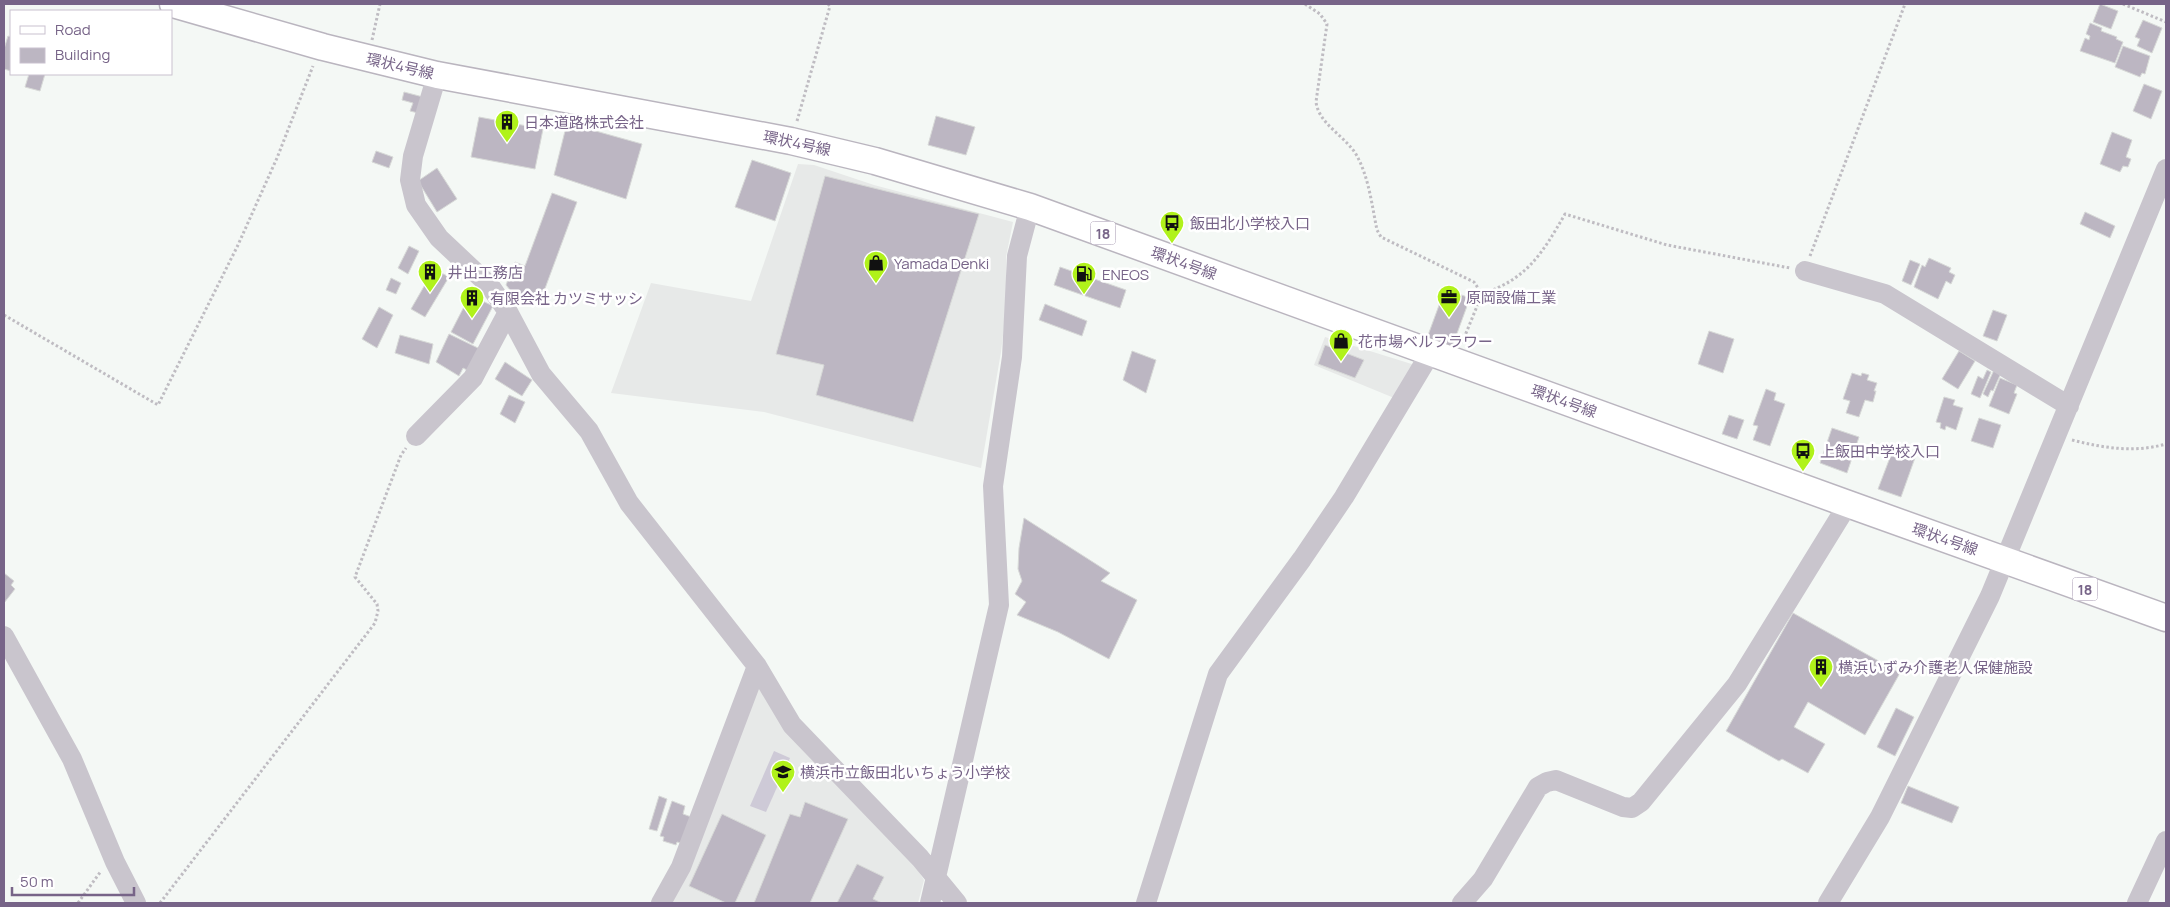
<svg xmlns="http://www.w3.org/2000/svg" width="2170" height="907" viewBox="0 0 2170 907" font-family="Manrope,'Noto Sans JP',sans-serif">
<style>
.built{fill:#e7e9e8}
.water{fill:#cecad7}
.building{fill:#bcb6c2;stroke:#d7d9d7}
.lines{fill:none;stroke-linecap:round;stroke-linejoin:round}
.major-casing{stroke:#bab5bf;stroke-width:29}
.path{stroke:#bfbcc2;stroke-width:3;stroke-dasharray:2.5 2.5;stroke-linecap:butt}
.minor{stroke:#c9c5cd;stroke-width:20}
.major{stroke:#fff;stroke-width:26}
.labels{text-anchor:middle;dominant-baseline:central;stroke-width:5;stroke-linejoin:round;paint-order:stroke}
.shield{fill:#fff;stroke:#a092ac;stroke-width:1}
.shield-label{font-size:14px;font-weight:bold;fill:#776488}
.street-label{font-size:15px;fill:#776488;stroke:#fff}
.poi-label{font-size:15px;fill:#776488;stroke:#fff;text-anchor:start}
</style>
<rect width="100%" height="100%" fill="#f4f8f5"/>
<!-- built -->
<path class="built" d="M798,164l16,1 60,20 139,37 -7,35v53l-5,42 -20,116 -217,-56 -153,-19 40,-110 100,18z
M1325,337l93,29 -19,34 -85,-35z
M760,688l150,169 14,23 -6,23h-252l87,-212z"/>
<!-- water -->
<path class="water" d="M774,751l16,7 -24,54 -16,-6z"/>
<!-- building -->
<path class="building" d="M2100,4l18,7 -7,18 -18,-7z
M2143,20l19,8 -10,25 -15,-7 3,-7 -5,-2z
M2090,23l12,5 -1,3 16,6 -1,2 7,3 -8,21 -35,-12 5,-13 4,2 1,-4 -4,-2z
M8,36l3,1v34l-7,-2v-20z
M2123,46l27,10 -5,18 -3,-1 -2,4 -25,-10z
M29,74h16l-5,17 -15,-4z
M2144,84l18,7 -11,28 -18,-8z
M404,92l19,5 -5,16 -8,-2 3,-8 -11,-3z
M936,116l39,11 -9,28 -38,-10z
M479,117l64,12 -8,40 -64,-12z
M567,123l75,21 -16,55 -72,-24z
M2112,132l20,8 -6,17 5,2 -3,8 -5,-1 -3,6 -20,-8z
M376,151l17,6 -4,11 -17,-6z
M752,160l39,13 -16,48 -40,-14z
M437,168l20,31 -20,13 -19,-31z
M825,176l154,38 -66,208 -97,-27 8,-30 -48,-11z
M552,193l25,9 -37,100 -29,-11 -5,-6 9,-23 10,4z
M2085,212l30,14 -5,12 -30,-14z
M409,246l10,5 -11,23 -10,-6z
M1929,258l22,10 -2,4 6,3 -4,9 -5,-3 -8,18 -24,-12 8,-22 3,2z
M1910,260l10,4 -9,21 -9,-4z
M1060,267l66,23 -6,18 -66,-23z
M434,269l15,8 -24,40 -14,-8z
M391,278l10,5 -5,11 -10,-4z
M1445,289l25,9 -18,49 -25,-9z
M470,295l23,11 -20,38 -22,-12z
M1045,304l42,17 -5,15 -43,-16z
M379,307l14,8 -16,33 -15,-9z
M1993,310l14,5 -10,26 -14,-5z
M1709,331l25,8 -11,34 -25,-9z
M449,334l31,15 -11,22 -6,-3 -4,8 -23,-14z
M400,335l33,9 -4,20 -34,-11z
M1325,345l39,15 -9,18 -37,-14z
M1132,351l24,9 -10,33 -23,-13z
M1959,351l16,10 -17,28 -16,-10z
M505,362l27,18 -10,16 -27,-17z
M1987,370l4,2 -11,26 -9,-4 7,-18 5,3z
M1994,370l7,3 -8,18 -2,-1 -3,7 -5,-3z
M1852,373l9,3 1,-3 7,2 -2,5 10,3 -3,8h2l-3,11 -8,-2 -6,17 -13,-4 4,-12 -7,-2z
M2000,378l17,7 -3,8 3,1 -8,20 -20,-8z
M1766,389l10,4 -2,7 11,4 -15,42 -17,-6 5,-14 -5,-1z
M509,395l16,7 -10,21 -15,-9z
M1944,397l11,3 -2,5 10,3 -7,22 -10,-4 -1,4 -5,-2 1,-5 -5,-1z
M1729,415l15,5 -7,19 -15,-5z
M1979,418l22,7 -8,23 -22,-7z
M1832,428l27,9 -12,36 -27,-10z
M1894,447l22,8 -15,42 -23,-8z
M1024,518l86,55 -9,8 36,19 -28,59 -51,-27 -41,-17 9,-13 -11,-8 7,-13 -4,-12 1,-21z
M4,573l10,8 -3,4 4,4 -11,14z
M1793,613l107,60 -35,62 -57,-33 -14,25 31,17 -17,29 -26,-14 -3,2 -53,-30z
M1896,708l18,9 -19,39 -18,-9z
M1908,786l51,21 -7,16 -51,-20z
M659,796l8,3 -10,32 -8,-2z
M672,801l13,5 -2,8 11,4 -9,26 -8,-2 -1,3 -13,-4 1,-4 -4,-1z
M805,802l43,17 -38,84h-56l36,-89 10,3z
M722,814l44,21 -31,68h-9l-37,-17z
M857,864l27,13 -11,22 9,4h-45z"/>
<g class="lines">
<defs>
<path id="major" d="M173,4l150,43 114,28 354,66 84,20 155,46 818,297 318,114"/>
</defs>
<!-- major casing -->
<use href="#major" class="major-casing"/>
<!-- path -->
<path class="path" d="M1305,4l15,10 7,10 -11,78c3,23 30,34 41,54 12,22 15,50 20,74l4,7 93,45 8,12
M2123,4l43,18
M372,40l8,-36
M797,121l33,-115 -2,-2
M1810,256l95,-252
M4,315l154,90 80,-160 39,-87 36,-92
M1462,343l20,-49c45,-15 60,-40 83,-80l102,31 123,23
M2072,440c32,8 62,13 94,4
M78,903l23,-32
M160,903l215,-280 3,-12 -1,-7 -22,-27 46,-122 5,-7"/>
<!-- minor -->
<path class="minor" d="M437,75l-24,81 -3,24 6,25 23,33 51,48 18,26 33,62 48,57 40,72 128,163 35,59 128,133 37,45
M1805,271l80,23 184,112
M416,436l57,-58 35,-66
M4,636l68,123 43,103 21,41
M661,903l20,-36 76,-201
M930,903l69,-298 -6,-119 19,-129 5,-101 13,-49
M1146,903l72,-229 84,-115 42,-62 87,-145
M1462,903l21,-24 55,-92 9,-5 9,-2 67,27 9,1 9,-6 96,-118 111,-180
M1828,903l52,-86 110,-221 176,-427
M2137,903l29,-62"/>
<!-- major -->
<use href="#major" class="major"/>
</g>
<!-- icons -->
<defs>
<symbol id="building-pin" viewBox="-11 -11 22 30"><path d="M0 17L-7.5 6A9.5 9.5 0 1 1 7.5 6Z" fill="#b0f21a" stroke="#fff"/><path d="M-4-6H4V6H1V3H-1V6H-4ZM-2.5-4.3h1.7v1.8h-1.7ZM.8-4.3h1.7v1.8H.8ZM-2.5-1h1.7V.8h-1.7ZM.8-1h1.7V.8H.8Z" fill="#111"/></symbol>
<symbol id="bus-pin" viewBox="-11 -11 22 30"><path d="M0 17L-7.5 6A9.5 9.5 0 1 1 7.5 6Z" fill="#b0f21a" stroke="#fff"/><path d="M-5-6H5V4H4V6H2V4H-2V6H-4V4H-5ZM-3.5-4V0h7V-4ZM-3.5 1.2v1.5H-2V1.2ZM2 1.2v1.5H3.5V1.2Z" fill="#111"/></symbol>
<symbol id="shop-pin" viewBox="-11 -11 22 30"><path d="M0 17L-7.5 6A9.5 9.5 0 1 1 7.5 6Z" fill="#b0f21a" stroke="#fff"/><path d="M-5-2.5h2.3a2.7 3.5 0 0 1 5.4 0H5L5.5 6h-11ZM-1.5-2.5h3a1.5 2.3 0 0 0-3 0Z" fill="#111"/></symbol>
<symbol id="fuel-pin" viewBox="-11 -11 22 30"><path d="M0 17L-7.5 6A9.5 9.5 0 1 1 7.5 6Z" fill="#b0f21a" stroke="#fff"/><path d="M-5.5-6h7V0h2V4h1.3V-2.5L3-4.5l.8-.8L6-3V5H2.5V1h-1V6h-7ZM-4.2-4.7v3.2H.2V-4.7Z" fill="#111"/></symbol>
<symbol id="office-pin" viewBox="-11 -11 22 30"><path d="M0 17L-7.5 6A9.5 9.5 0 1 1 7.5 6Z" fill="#b0f21a" stroke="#fff"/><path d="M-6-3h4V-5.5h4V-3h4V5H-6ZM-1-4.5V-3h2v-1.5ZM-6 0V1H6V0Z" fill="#111"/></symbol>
<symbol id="school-pin" viewBox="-11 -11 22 30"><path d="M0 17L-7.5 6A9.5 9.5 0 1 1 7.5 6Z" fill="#b0f21a" stroke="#fff"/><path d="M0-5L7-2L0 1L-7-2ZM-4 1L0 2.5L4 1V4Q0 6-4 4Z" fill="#111"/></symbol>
</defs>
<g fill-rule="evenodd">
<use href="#building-pin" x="493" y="108" width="28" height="38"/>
<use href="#bus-pin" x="1158" y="209" width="28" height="38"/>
<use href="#shop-pin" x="862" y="249" width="28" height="38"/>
<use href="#building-pin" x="416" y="258" width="28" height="38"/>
<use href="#fuel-pin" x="1070" y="260" width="28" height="38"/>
<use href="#office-pin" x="1435" y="283" width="28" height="38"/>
<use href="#building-pin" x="458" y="284" width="28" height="38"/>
<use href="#shop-pin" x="1327" y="327" width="28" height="38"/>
<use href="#bus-pin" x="1789" y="437" width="28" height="38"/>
<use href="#building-pin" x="1807" y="653" width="28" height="38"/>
<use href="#school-pin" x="769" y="758" width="28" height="38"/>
</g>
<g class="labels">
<!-- shield labels -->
<g class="shield">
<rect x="1090.5" y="221.5" width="25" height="23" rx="4"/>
<rect x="2072.5" y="577.5" width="25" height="23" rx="4"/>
</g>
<g class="shield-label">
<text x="1103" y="233">18</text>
<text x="2085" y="589">18</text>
</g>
<!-- street labels -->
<g class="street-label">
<text transform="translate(400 66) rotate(13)">環状4号線</text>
<text transform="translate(797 143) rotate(12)">環状4号線</text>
<text transform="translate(1184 263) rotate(20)">環状4号線</text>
<text transform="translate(1564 401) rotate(20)">環状4号線</text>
<text transform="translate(1945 539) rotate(19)">環状4号線</text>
</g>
<!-- poi labels -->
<g class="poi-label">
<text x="524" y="122">日本道路株式会社</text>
<text x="1190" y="223">飯田北小学校入口</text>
<text x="894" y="263">Yamada Denki</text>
<text x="448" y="272">井出工務店</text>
<text x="1102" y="274">ENEOS</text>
<text x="1466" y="297">原岡設備工業</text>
<text x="490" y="298">有限会社 カツミサッシ</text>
<text x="1358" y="341">花市場ベルフラワー</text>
<text x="1820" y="451">上飯田中学校入口</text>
<text x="1838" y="667">横浜いずみ介護老人保健施設</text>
<text x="800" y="772">横浜市立飯田北いちょう小学校</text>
</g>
</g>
<!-- border -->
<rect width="2170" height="907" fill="none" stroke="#776488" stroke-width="10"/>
<!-- legend -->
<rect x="10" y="10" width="162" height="65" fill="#ffffff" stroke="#c9c1cf"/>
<rect x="20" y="26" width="25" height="8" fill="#ffffff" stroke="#c9c1cf"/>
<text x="55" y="35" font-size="15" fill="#776488">Road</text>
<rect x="20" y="48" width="25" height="15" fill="#bcb6c2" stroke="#c9c1cf"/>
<text x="55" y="60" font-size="15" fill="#776488">Building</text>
<!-- scale -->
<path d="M12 887v8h122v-8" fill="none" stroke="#776488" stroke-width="2.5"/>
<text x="20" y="887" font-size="15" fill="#776488" stroke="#ffffff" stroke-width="4" paint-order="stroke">50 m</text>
</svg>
